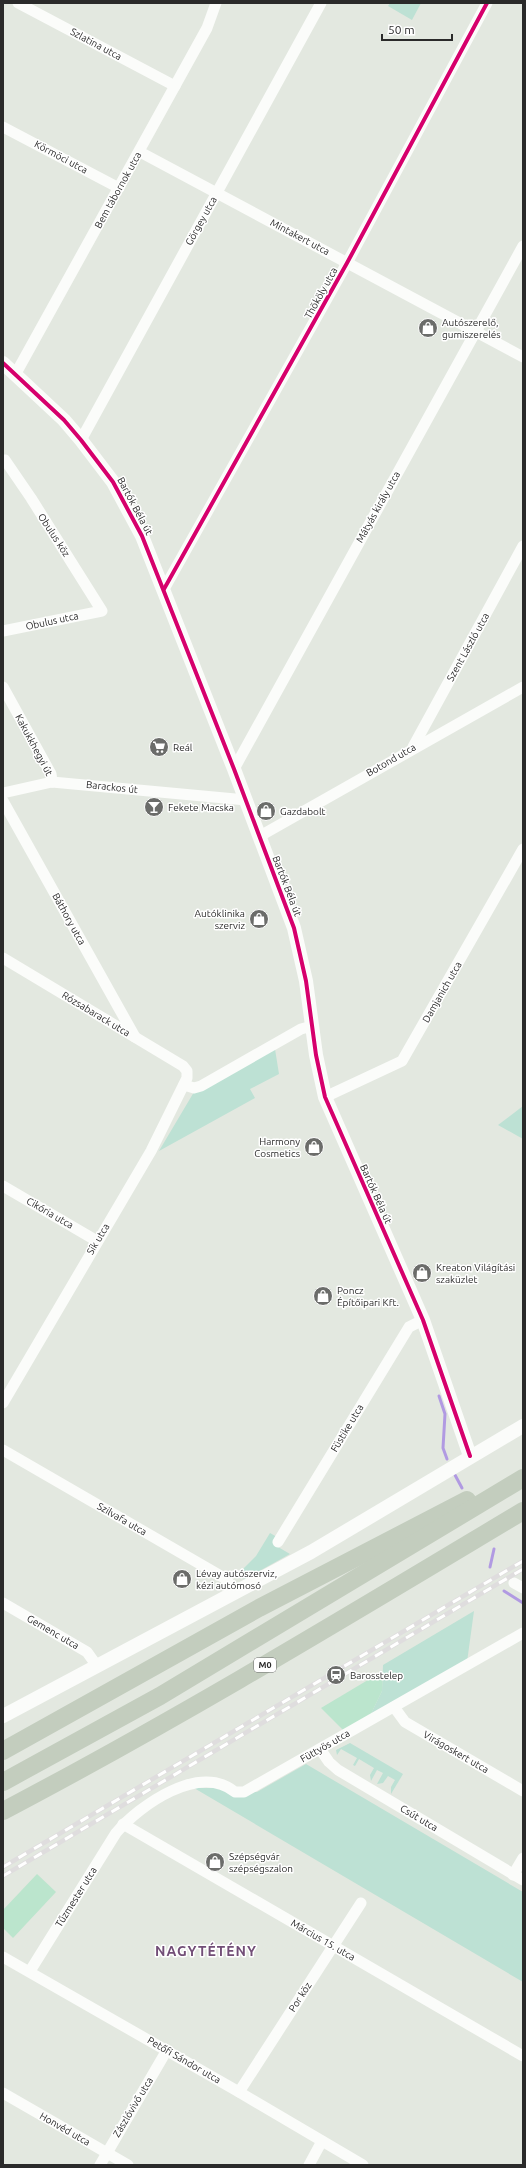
<svg xmlns="http://www.w3.org/2000/svg" width="526" height="2168" font-family="Ubuntu,sans-serif">
<style>
.green{fill:#bde1d4}
.pitch{fill:#bbe5cd}
.lines{fill:none;stroke-linecap:round;stroke-linejoin:round}
.stream{stroke:#b19ae2;stroke-width:3}
.minor{stroke:#fbfcfa;stroke-width:11}
.tertiary{stroke:#fbfcfa;stroke-width:14}
.trunk{stroke:#c3cdbe;stroke-width:18}
.rail-casing{stroke:#dfddde;stroke-width:4.5}
.rail{stroke:#fff;stroke-width:3;stroke-dasharray:9;stroke-linecap:butt}
.cycleway-casing{stroke:#fff;stroke-width:6}
.cycleway{stroke:#d6006c;stroke-width:4}
.labels{text-anchor:middle;dominant-baseline:central;stroke-width:3;stroke-linejoin:round;paint-order:stroke}
.shield{fill:#fff;stroke:#6a6a6a;stroke-width:1}
.shield-label{font-size:9px;font-weight:bold;fill:#2a2a2a}
.street-label{font-size:10px;fill:#2a2a2a;stroke:#fff}
.poi-label{font-size:10px;fill:#2a2a2a;stroke:#fff;text-anchor:start}
.district-label{font-size:14px;font-weight:bold;letter-spacing:1px;fill:#724e77;stroke:#fff}
</style>
<rect width="100%" height="100%" fill="#e3e8e0"/>
<g class="green">
<polygon points="390,3 421,3 412,20 388,6"/>
<polygon points="275,1049 279,1074 250,1089 255,1098 159,1151 194,1092"/>
<polygon points="523,1106 523,1139 498,1125"/>
<polygon points="270,1533 277,1537 273,1544 290,1554 245,1579 237,1575 256,1556"/>
<polygon points="474,1611 467,1662 369,1718 382,1691 383,1665"/>
<polygon points="350,1743 403,1774 391,1794 391,1787 395,1780 388,1776 383,1783 377,1784 383,1773 377,1770 371,1781 370,1775 374,1768 359,1759 355,1766 353,1765 357,1758 341,1749 337,1755 336,1750"/>
<polygon points="306,1764 523,1892 523,1982 194,1788 225,1788 257,1792"/>
</g>
<g class="pitch">
<polygon points="383,1671 382,1691 369,1718 344,1731 321,1708"/>
<polygon points="37,1874 56,1892 13,1938 3,1928 3,1910"/>
</g>
<g class="lines">
<g class="stream">
<polyline points="439,1396 445,1414 443,1448 447,1459"/>
<polyline points="455,1475 462,1488"/>
<polyline points="490,1567 494,1549"/>
<polyline points="504,1591 523,1603"/>
</g>
<g class="minor">
<polyline points="18,3 175,86"/>
<polyline points="3,127 119,188"/>
<polyline points="140,152 523,357"/>
<polyline points="15,375 207,28 216,3"/>
<polyline points="81,440 321,3"/>
<polyline points="164,589 347,263 487,3"/>
<polyline points="3,631 102,611 31,498 5,460"/>
<polyline points="3,687 51,774 52,782"/>
<polyline points="413,747 523,546"/>
<polyline points="234,769 523,246"/>
<polyline points="3,793 52,782 246,800"/>
<polyline points="3,801 135,1037"/>
<polyline points="260,836 523,687"/>
<polyline points="3,958 183,1066 187,1071 187,1078 151,1151 3,1403"/>
<polyline points="184,1085 194,1088 201,1086 301,1029 312,1026"/>
<polyline points="325,1097 402,1061 523,849"/>
<polyline points="3,1186 97,1241"/>
<polyline points="3,1450 226,1579 236,1593"/>
<polyline points="278,1542 409,1327 423,1320"/>
<polyline points="514,1583 523,1588"/>
<polyline points="3,1603 87,1652 97,1666"/>
<polyline points="394,1707 405,1722 523,1791"/>
<polyline points="320,1749 329,1762 338,1770 523,1880"/>
<polyline points="123,1824 523,2056"/>
<polyline points="513,1875 523,1858"/>
<polyline points="3,1957 239,2092 363,2165"/>
<path d="M 30,1971 L 116,1833 C 140,1805 199,1763 235,1792 L 244,1792 L 523,1633"/>
<polyline points="239,2092 361,1903"/>
<polyline points="3,2093 128,2165"/>
<polyline points="100,2165 167,2050"/>
<polyline points="309,2165 322,2141"/>
</g>
<g class="tertiary">
<polyline points="3,363 64,420 81,440 113,482 142,536 234,769 294,928 306,981 316,1055 325,1097 423,1320 470,1456"/>
<polyline points="3,1716 311,1552 523,1426"/>
</g>
<g class="trunk">
<polyline points="3,1751 259,1608 467,1500"/>
<polyline points="3,1782 160,1696 523,1478"/>
<path d="M 3,1811 C 180,1718 351,1614 523,1511"/>
</g>
<g class="rail-casing">
<g id="rail">
<polyline points="3,1867 523,1561"/>
<polyline points="3,1876 523,1569"/>
</g>
</g>
<use href="#rail" class="rail"/>
<g class="cycleway-casing">
<g id="cycleway">
<polyline points="3,363 64,420 81,440 113,482 142,536 234,769 294,928 306,981 316,1055 325,1097 423,1320 470,1456"/>
<polyline points="164,589 347,263 487,3"/>
</g>
</g>
<use href="#cycleway" class="cycleway"/>
</g>
<defs>
<g id="shop-disc" transform="scale(1)"><circle r="9.5" fill="#6b6c6a" stroke="#fff"/><path d="M-5-2.5h2.3a2.7 3.5 0 0 1 5.4 0H5L5.5 6h-11ZM-1.5-2.5h3a1.5 2.3 0 0 0-3 0Z" fill="#fff"/></g>
<g id="supermarket-disc" transform="scale(1)"><circle r="9.5" fill="#6b6c6a" stroke="#fff"/><path d="M-6-5.5h2.5l.6 2H6L4.5 2H-2.5L-4.4-4H-6ZM-1.5 3.2a1.3 1.3 0 1 0 .1 0ZM3 3.2a1.3 1.3 0 1 0 .1 0Z" fill="#fff"/></g>
<g id="bar-disc" transform="scale(1)"><circle r="9.5" fill="#6b6c6a" stroke="#fff"/><path d="M-6-5H6L.8 .8V4.5H3.5V6h-7V4.5H-.8V.8Z" fill="#fff"/></g>
<g id="station-disc" transform="scale(1)"><circle r="9.5" fill="#6b6c6a" stroke="#fff"/><path d="M-3-6H3Q5-6 5-4V2Q5 4 3 4L4.5 6H3L1.5 4h-3L-3 6H-4.5L-3 4Q-5 4-5 2V-4Q-5-6-3-6ZM-3.5-4v3h7v-3ZM-3.5 1v1.5H-2V1ZM2 1v1.5H3.5V1Z" fill="#fff"/></g>
</defs>
<g fill-rule="evenodd">
<use href="#shop-disc" x="428" y="328"/>
<use href="#supermarket-disc" x="159" y="747"/>
<use href="#bar-disc" x="154" y="807"/>
<use href="#shop-disc" x="266" y="811"/>
<use href="#shop-disc" x="259" y="919"/>
<use href="#shop-disc" x="314" y="1147"/>
<use href="#shop-disc" x="422" y="1273"/>
<use href="#shop-disc" x="323" y="1296"/>
<use href="#shop-disc" x="182" y="1579"/>
<use href="#station-disc" x="336" y="1675"/>
<use href="#shop-disc" x="215" y="1862"/>
</g>
<g class="labels">
<rect class="shield" x="254" y="1658" width="22" height="14" rx="3"/>
<g class="shield-label">
<text x="265" y="1665">M0</text>
</g>
<g class="street-label">
<text transform="translate(96 44) rotate(28)">Szlatina utca</text>
<text transform="translate(61 157) rotate(28)">Körmöci utca</text>
<text transform="translate(118 190) rotate(-61)">Bem tábornok utca</text>
<text transform="translate(201 221) rotate(-61)">Görgey utca</text>
<text transform="translate(300 237) rotate(28)">Mintakert utca</text>
<text transform="translate(321 293) rotate(-61)">Thököly utca</text>
<text transform="translate(135 506) rotate(62)">Bartók Béla út</text>
<text transform="translate(378 507) rotate(-61)">Mátyás király utca</text>
<text transform="translate(54 535) rotate(57)">Obulus köz</text>
<text transform="translate(52 621) rotate(-12)">Obulus utca</text>
<text transform="translate(468 647) rotate(-61)">Szent László utca</text>
<text transform="translate(34 745) rotate(62)">Kakukkhegyi út</text>
<text transform="translate(391 760) rotate(-30)">Botond utca</text>
<text transform="translate(112 787) rotate(6)">Barackos út</text>
<text transform="translate(287 886) rotate(69)">Bartók Béla út</text>
<text transform="translate(69 919) rotate(61)">Báthory utca</text>
<text transform="translate(442 992) rotate(-60)">Damjanich utca</text>
<text transform="translate(96 1014) rotate(31)">Rózsabarack utca</text>
<text transform="translate(376 1194) rotate(66)">Bartók Béla út</text>
<text transform="translate(50 1213) rotate(30)">Cikória utca</text>
<text transform="translate(98 1239) rotate(-59)">Sík utca</text>
<text transform="translate(347 1428) rotate(-59)">Füstike utca</text>
<text transform="translate(122 1519) rotate(30)">Szilvafa utca</text>
<text transform="translate(53 1632) rotate(30)">Gemenc utca</text>
<text transform="translate(325 1746) rotate(-30)">Füttyös utca</text>
<text transform="translate(456 1752) rotate(30)">Virágoskert utca</text>
<text transform="translate(419 1818) rotate(31)">Csút utca</text>
<text transform="translate(76 1897) rotate(-58)">Tűzmester utca</text>
<text transform="translate(323 1940) rotate(30)">Március 15. utca</text>
<text transform="translate(300 1997) rotate(-57)">Por köz</text>
<text transform="translate(184 2060) rotate(30)">Petőfi Sándor utca</text>
<text transform="translate(133 2107) rotate(-59)">Zászlóvivő utca</text>
<text transform="translate(65 2129) rotate(30)">Honvéd utca</text>
</g>
<g class="poi-label">
<text x="442" y="322">Autószerelő,<tspan x="442" dy="12">gumiszerelés</tspan></text>
<text x="173" y="747">Reál</text>
<text x="168" y="807">Fekete Macska</text>
<text x="280" y="811">Gazdabolt</text>
<text x="245" y="913" text-anchor="end">Autóklinika<tspan x="245" dy="12">szerviz</tspan></text>
<text x="300" y="1141" text-anchor="end">Harmony<tspan x="300" dy="12">Cosmetics</tspan></text>
<text x="436" y="1267">Kreaton Világítási<tspan x="436" dy="12">szaküzlet</tspan></text>
<text x="337" y="1290">Poncz<tspan x="337" dy="12">Építőipari Kft.</tspan></text>
<text x="196" y="1573">Lévay autószerviz,<tspan x="196" dy="12">kézi autómosó</tspan></text>
<text x="350" y="1675">Barosstelep</text>
<text x="229" y="1856">Szépségvár<tspan x="229" dy="12">szépségszalon</tspan></text>
</g>
<g class="district-label">
<text x="206" y="1951">NAGYTÉTÉNY</text>
</g>
</g>
<rect width="526" height="2168" fill="none" stroke="#2a2a2a" stroke-width="8"/>
<path d="M382 34v6h70v-6" fill="none" stroke="#2a2a2a" stroke-width="2"/>
<text x="388" y="34" font-size="12" fill="#2a2a2a" stroke="#ffffff" stroke-width="3" paint-order="stroke">50 m</text>
</svg>
